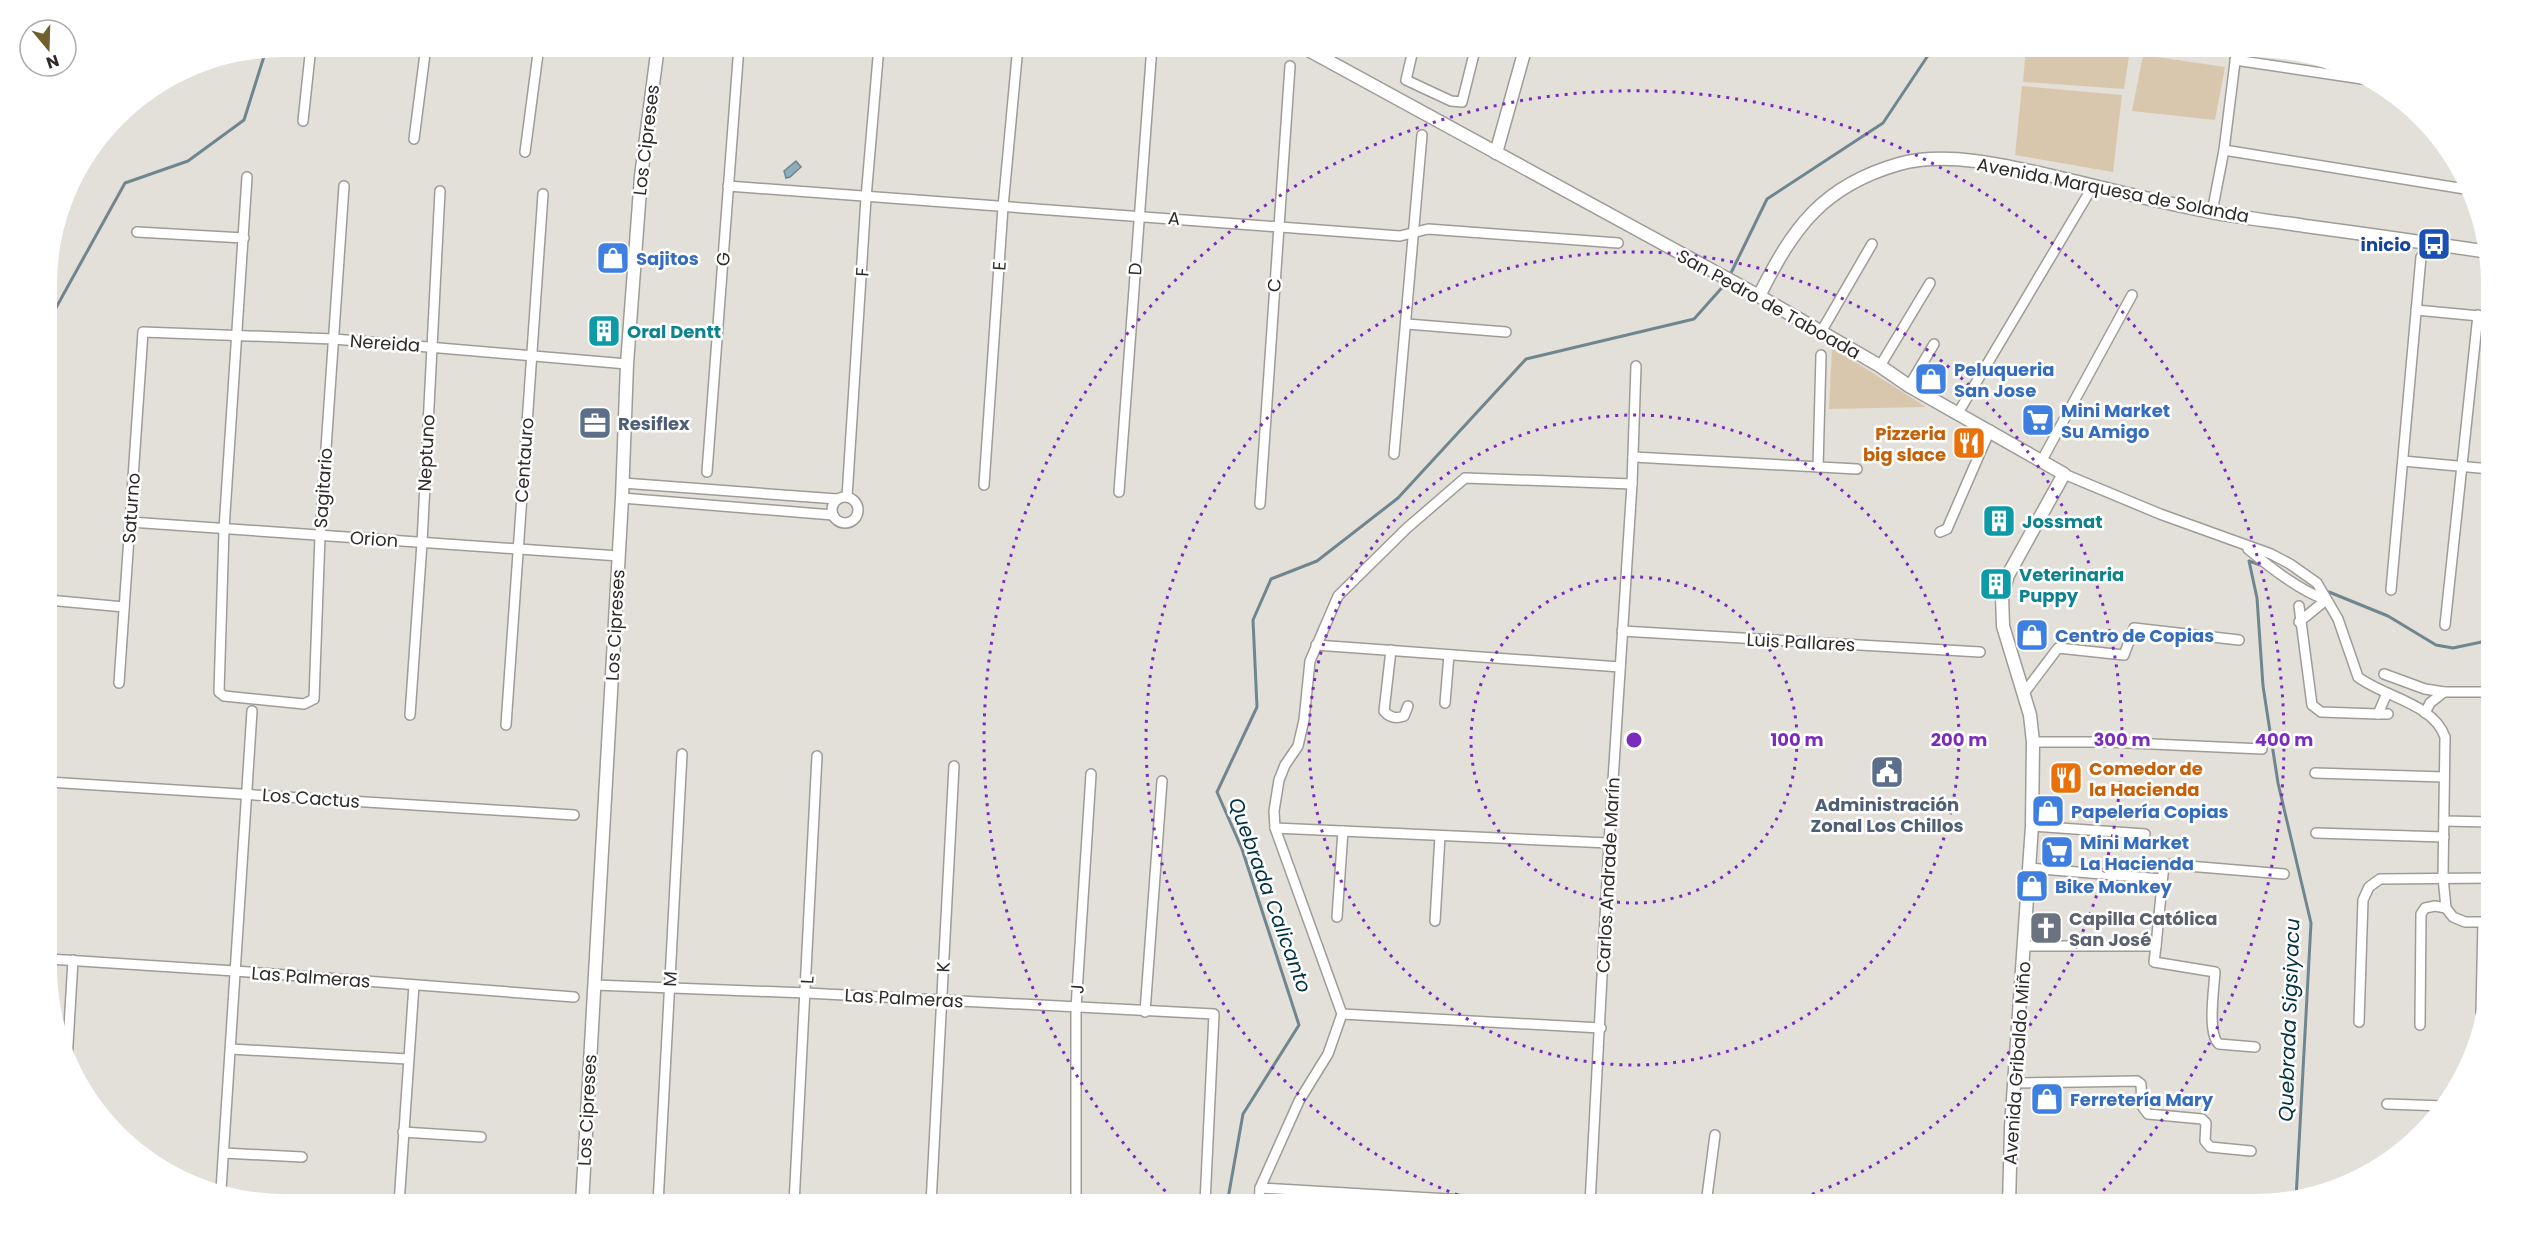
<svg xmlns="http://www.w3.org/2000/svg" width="2538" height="1251" font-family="Poppins,sans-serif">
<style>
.green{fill:#d9c7ad}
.water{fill:#8cadbb;stroke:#70868f;stroke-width:1.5}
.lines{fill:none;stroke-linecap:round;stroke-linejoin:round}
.stream{stroke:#70868f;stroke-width:3}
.minor-casing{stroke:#9f9c97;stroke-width:12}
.tertiary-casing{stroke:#9f9c97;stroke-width:15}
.minor{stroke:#fff;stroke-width:9}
.tertiary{stroke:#fff;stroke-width:12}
.ring{fill:none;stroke:#7b2cbf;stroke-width:3;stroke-dasharray:3 6}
.labels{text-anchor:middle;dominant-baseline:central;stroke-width:5;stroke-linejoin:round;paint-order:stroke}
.street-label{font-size:18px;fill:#2d2c29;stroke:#fff}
.transit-label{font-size:18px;font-weight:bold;fill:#164399;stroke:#fff;text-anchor:end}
.shop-label{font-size:18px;font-weight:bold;fill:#366cbe;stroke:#fff;text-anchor:start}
.culture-label{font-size:18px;font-weight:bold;fill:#0d838f;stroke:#fff;text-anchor:start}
.service-label{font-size:18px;font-weight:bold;fill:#4e5e75;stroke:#fff;text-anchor:start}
.food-label{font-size:18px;font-weight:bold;fill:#c56008;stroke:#fff;text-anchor:end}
.worship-label{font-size:18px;font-weight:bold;fill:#5b616d;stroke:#fff;text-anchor:start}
.water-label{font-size:20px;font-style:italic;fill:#003242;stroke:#fff}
.centre{fill:#7b2cbf;stroke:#fff;stroke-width:3}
.ring-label{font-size:18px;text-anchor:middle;font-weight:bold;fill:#7b2cbf;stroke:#fff;stroke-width:5;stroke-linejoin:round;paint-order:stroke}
</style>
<rect width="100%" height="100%" fill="#e3e0da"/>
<g class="green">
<polygon points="2083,46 2130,50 2124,89 2023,82 2026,47"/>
<polygon points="2143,46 2203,46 2203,47 2202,55 2143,49"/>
<polygon points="2143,55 2225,67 2215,120 2132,111"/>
<polygon points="2022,86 2122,95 2113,172 2015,155"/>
<polygon points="1832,347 1926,407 1829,409"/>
<polygon points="1260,1188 1535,1204 1259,1204"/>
</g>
<polygon class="water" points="796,161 801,167 790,177 786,178 784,171"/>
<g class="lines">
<g class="stream">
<polyline points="1730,275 1767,199 1883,123 1929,54 1942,46"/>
<polyline points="47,324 125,183 188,161 244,120 266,50"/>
<polyline points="2263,566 2249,561 2257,598 2263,686 2278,783 2311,923 2296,1199"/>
<polyline points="2329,592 2388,616 2436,645 2453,648 2491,640"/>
<polyline points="1227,1204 1243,1114 1299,1025 1242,849 1217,792 1257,707 1253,620 1271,579 1317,561 1398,498 1526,359 1694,319 1727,282"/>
</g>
<g class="minor-casing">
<g id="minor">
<polyline points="1414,46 1406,80 1451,101 1462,102 1476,46"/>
<polyline points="2235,60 2369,80"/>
<polyline points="303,121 311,46"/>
<polyline points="414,139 426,46"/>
<polyline points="2224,150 2471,190"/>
<polyline points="525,152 539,46"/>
<polyline points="247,177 224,529 219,692 224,696 304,704 314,699 320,536 344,186"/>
<polyline points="728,186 1400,236 1428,229 1618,243"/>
<polyline points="2212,212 2224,150 2237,46"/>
<polyline points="137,232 244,238"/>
<polyline points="2416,310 2490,317"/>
<polyline points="1407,324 1506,332"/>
<polyline points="1821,332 1872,244"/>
<polyline points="1880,366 1930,283"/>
<polyline points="1909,386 1934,344"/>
<polyline points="1958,413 2093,186"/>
<polyline points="1394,454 1422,135"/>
<polyline points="1633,457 1857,469"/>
<polyline points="2042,460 2132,295"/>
<polyline points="2403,461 2490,469"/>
<polyline points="1818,467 1821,355"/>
<polyline points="707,472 739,46"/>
<path d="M 2064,474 L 2160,514 L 2271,554 L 2290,564 L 2317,583 L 2338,619 L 2358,677 C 2384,697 2433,703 2445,737 L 2443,877 L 2446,908 L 2453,917 L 2465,922 L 2491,922"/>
<polyline points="623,483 837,499"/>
<polyline points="984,485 1003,207 1018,46"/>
<polyline points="1119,492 1152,46"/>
<polyline points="847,497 866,198 879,46"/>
<circle cx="845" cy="510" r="13"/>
<polyline points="622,498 833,515"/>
<polyline points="1260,504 1290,66"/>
<polyline points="130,522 619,556"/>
<polyline points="1940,532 1947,529 1990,430"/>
<path d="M 2248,549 C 2272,569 2298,589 2326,600"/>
<polyline points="2391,590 2421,257"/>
<polyline points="48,600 124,607"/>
<polyline points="2299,606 2312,705 2321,712 2378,714"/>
<polyline points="2299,622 2326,600"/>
<polyline points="2445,625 2478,315"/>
<polyline points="1622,631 1980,652"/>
<polyline points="1316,645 1620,667"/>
<path d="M 1391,650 L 1384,711 C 1390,718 1396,719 1404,716 L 1408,706"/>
<polyline points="2384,674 2425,689 2444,692 2491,692"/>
<polyline points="119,683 143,332 334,339 627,364"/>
<polyline points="2024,693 2058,648 2124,655 2134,628 2239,640"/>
<polyline points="2387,693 2378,714 2388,714"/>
<polyline points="1445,703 1449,655"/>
<polyline points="2425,713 2430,703 2444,692"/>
<polyline points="410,715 422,543 440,191"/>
<polyline points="506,725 543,194"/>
<polyline points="2033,742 2108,742 2262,749"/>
<polyline points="2315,773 2444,777"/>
<polyline points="48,782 574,815"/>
<polyline points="2444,821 2491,822"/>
<polyline points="2032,826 2145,834"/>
<polyline points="1275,828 1609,843"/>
<polyline points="2316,833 2444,837"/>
<polyline points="2029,868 2162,879"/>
<polyline points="1337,917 1343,831"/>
<polyline points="1435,921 1440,836"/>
<polyline points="2024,946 2156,946 2164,864 2284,874"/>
<path d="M 2156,946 L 2154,962 L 2215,972 C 2214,989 2207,1034 2219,1044 L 2255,1047"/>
<polyline points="49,959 235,971 574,997"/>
<polyline points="594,985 806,993 1214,1014 1205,1203"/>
<polyline points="1145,1012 1162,781"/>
<polyline points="2481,1012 2483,922"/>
<polyline points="1342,1014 1601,1028"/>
<polyline points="2359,1022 2363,900 2369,887 2380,879 2491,878"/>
<polyline points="2420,1025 2421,914 2425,908 2435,906 2446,908"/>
<polyline points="231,1049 408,1059"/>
<polyline points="67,1061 73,960"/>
<polyline points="2014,1083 2137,1081 2141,1084 2142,1106 2148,1114 2202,1119 2206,1123 2205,1141 2210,1147 2251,1151"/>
<polyline points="2387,1104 2444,1106"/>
<polyline points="403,1132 481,1137"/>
<polyline points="224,1153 302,1157"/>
<polyline points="1260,1188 1535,1204"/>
<polyline points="221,1190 252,711"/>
<polyline points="399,1204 414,985"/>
<polyline points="658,1204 682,754"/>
<polyline points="794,1204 817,756"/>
<polyline points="931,1204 954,766"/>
<polyline points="1076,1204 1076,1008 1091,774"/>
<polyline points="1259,1204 1260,1188 1299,1101 1328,1054 1342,1014 1275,828 1274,811 1279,780 1285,765 1298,746 1304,720 1310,661 1338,596 1407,528 1465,478 1632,484"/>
<polyline points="1590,1204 1609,843 1632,484 1636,366"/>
<polyline points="1706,1204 1715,1135"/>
</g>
</g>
<g class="tertiary-casing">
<g id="tertiary">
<polyline points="1301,46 1759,296 1880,366 1909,386 2064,474 2008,575 2002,595 2003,626 2030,715 2033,742 2032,826 2011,1128 2009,1204"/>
<polyline points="1496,153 1526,46"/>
<path d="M 1759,296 C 1793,228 1822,186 1899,164 C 1953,149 2024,170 2078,182 C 2122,193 2166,203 2211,212 C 2242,218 2274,221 2305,226 C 2366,234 2428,243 2489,252"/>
<polyline points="582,1204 622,498 627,364 641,176 658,46"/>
</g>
</g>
<use href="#minor" class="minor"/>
<use href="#tertiary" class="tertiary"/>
</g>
<g class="ring">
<circle cx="1634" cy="740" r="163"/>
<circle cx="1634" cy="740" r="325"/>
<path d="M1483 1204A488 488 0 1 1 1785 1204"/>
<path d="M1178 1204A650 650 0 1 1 2090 1204"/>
</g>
<defs>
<g id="bus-square" transform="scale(1.725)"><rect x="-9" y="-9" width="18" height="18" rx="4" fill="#1a4fb4" stroke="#fff"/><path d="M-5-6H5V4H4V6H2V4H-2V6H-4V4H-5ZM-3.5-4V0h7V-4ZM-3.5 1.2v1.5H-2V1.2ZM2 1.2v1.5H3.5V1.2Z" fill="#fff"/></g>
<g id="shop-square" transform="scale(1.725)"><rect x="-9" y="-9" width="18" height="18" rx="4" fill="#3f7fe0" stroke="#fff"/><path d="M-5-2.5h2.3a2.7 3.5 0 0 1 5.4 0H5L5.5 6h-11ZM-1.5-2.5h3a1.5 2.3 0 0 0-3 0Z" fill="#fff"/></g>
<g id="building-square" transform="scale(1.725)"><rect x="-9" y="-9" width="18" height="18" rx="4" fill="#0f9aa8" stroke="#fff"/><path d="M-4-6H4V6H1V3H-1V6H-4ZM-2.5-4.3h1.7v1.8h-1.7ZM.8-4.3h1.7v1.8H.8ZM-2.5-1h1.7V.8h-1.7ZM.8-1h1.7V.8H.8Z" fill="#fff"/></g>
<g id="supermarket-square" transform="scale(1.725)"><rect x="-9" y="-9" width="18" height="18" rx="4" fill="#3f7fe0" stroke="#fff"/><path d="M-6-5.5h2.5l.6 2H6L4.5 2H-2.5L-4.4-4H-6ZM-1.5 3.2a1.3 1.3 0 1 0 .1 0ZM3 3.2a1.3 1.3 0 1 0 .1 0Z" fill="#fff"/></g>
<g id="office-square" transform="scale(1.725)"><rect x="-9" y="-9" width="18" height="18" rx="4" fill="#5c6f8a" stroke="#fff"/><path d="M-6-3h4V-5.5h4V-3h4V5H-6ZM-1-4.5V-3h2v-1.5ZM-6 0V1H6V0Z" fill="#fff"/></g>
<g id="restaurant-square" transform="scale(1.725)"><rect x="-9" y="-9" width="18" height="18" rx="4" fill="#e8710a" stroke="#fff"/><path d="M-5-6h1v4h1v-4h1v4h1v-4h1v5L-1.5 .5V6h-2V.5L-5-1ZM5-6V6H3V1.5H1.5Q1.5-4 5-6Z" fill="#fff"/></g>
<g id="civic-square" transform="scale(1.725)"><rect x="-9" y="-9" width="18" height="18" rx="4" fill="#5c6f8a" stroke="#fff"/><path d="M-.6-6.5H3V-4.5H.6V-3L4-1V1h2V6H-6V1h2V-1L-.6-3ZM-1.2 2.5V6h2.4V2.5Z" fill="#fff"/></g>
<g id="church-square" transform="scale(1.725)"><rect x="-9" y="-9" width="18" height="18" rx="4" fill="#6b7280" stroke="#fff"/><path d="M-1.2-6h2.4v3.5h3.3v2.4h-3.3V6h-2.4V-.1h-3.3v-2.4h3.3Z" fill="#fff"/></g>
</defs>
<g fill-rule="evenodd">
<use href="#bus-square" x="2434" y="244"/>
<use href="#shop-square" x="613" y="258"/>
<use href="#building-square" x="604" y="331"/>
<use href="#shop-square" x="1931" y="379"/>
<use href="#supermarket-square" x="2038" y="420"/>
<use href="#office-square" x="595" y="423"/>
<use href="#restaurant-square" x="1969" y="443"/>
<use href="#building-square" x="1999" y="521"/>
<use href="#building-square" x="1996" y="584"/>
<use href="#shop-square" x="2032" y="635"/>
<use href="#civic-square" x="1887" y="772"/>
<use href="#restaurant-square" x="2066" y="778"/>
<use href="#shop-square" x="2048" y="811"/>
<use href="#supermarket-square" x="2057" y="852"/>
<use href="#shop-square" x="2032" y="886"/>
<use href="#church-square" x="2046" y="928"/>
<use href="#shop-square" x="2047" y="1099"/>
</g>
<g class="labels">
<g class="street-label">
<text transform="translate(646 140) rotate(-83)">Los Cipreses</text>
<text transform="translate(2113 190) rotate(11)">Avenida Marquesa de Solanda</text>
<text transform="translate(1174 218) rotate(5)">A</text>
<text transform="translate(723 259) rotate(-86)">G</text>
<text transform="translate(999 266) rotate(-86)">E</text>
<text transform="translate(1135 269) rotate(-86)">D</text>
<text transform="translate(862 272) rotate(-86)">F</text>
<text transform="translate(1274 285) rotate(-86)">C</text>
<text transform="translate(1769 304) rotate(29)">San Pedro de Taboada</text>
<text transform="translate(385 343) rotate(4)">Nereida</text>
<text transform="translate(426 453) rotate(-87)">Neptuno</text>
<text transform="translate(524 460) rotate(-86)">Centauro</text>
<text transform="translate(323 488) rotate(-86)">Sagitario</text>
<text transform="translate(131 508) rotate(-86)">Saturno</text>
<text transform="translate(374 539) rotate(4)">Orion</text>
<text transform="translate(615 625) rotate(-87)">Los Cipreses</text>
<text transform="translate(1801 642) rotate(3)">Luis Pallares</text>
<text transform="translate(311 798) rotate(4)">Los Cactus</text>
<text transform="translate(1608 875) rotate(-87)">Carlos Andrade Marín</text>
<text transform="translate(943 967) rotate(-87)">K</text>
<text transform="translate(311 977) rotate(4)">Las Palmeras</text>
<text transform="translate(670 979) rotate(-87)">M</text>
<text transform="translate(807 980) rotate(-87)">L</text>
<text transform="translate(1077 989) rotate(-86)">J</text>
<text transform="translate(904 998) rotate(3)">Las Palmeras</text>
<text transform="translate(2017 1063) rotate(-86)">Avenida Gribaldo Miño</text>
<text transform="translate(587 1110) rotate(-87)">Los Cipreses</text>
</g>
<g class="transit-label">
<text x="2411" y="244">inicio</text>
</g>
<g class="shop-label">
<text x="636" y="258">Sajitos</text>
<text x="1954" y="369">Peluqueria<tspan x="1954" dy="21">San Jose</tspan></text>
<text x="2061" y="410">Mini Market<tspan x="2061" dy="21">Su Amigo</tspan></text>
<text x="2055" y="635">Centro de Copias</text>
<text x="2071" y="811">Papelería Copias</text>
<text x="2080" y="842">Mini Market<tspan x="2080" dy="21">La Hacienda</tspan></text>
<text x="2055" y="886">Bike Monkey</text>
<text x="2070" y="1099">Ferretería Mary</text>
</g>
<g class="culture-label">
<text x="627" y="331">Oral Dentt</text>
<text x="2022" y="521">Jossmat</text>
<text x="2019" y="574">Veterinaria<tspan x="2019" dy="21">Puppy</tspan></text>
</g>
<g class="service-label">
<text x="618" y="423">Resiflex</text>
<text x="1887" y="804" text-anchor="middle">Administración<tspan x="1887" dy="21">Zonal Los Chillos</tspan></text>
</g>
<g class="food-label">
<text x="1946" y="433">Pizzeria<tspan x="1946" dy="21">big slace</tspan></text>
<text x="2089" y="768" text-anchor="start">Comedor de<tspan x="2089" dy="21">la Hacienda</tspan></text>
</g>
<g class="worship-label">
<text x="2069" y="918">Capilla Católica<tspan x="2069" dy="21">San José</tspan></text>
</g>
<g class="water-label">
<text transform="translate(1270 895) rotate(70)">Quebrada Calicanto</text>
<text transform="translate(2289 1020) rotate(-88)">Quebrada Sigsiyacu</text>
</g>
</g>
<path d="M0 0H2538V1251H0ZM284 57H2254A227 227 0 0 1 2481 284V967A227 227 0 0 1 2254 1194H284A227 227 0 0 1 57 967V284A227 227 0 0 1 284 57Z" fill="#fff" fill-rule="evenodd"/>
<circle cx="1634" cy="740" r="9" class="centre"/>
<g class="ring-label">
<text x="1797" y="746">100 m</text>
<text x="1959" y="746">200 m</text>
<text x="2122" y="746">300 m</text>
<text x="2284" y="746">400 m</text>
</g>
<g transform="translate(48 48) rotate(161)"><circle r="28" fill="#ffffff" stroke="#ababa9" stroke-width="1.5"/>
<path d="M0-4.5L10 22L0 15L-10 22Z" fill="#705f2d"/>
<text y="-9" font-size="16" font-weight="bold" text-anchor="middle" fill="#2d2c29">N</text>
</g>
</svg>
